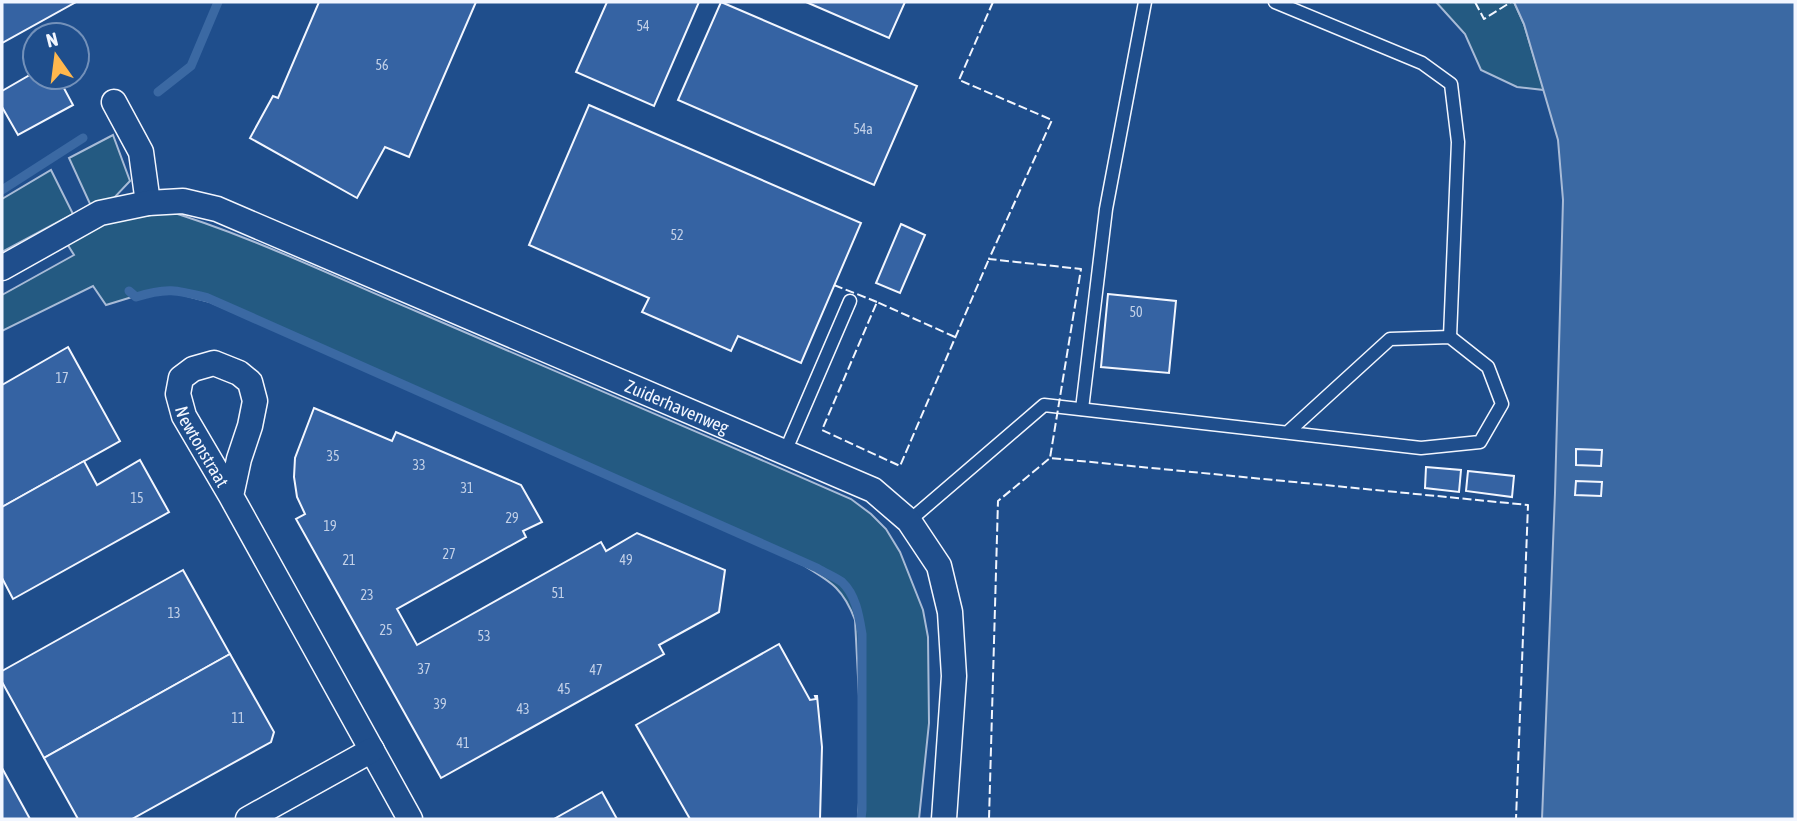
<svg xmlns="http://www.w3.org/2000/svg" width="1797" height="821" font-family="'Asap Condensed',sans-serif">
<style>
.green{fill:#245a82;stroke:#a8bbd7;stroke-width:2}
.water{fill:#3b69a3;stroke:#a8bbd7;stroke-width:2}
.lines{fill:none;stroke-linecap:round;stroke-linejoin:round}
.stream{stroke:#3b69a3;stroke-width:9}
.building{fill:#3563a3;stroke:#f2f6ff;stroke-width:2}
.service-casing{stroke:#f2f6ff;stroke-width:15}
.minor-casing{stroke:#f2f6ff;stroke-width:27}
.service{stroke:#1f4e8c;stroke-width:12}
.minor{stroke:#1f4e8c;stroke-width:24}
.fence{stroke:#f2f6ff;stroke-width:2;stroke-dasharray:9 3.5;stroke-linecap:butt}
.labels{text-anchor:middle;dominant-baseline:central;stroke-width:5;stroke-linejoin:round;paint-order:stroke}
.number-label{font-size:14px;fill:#c3d1e8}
.street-label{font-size:18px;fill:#f2f6ff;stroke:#1f4e8c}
</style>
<rect width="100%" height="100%" fill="#1f4e8c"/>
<g class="green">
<polygon points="1436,2 1514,2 1524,24 1544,90 1517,87 1481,70 1465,34"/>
<polygon points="113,135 130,181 113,199 91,206 69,158"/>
<polygon points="51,170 73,214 2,252 2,199"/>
<path d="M 158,208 C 247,234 332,276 418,312 C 563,374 707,436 851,499 L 871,514 L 886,529 L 900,552 L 923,610 L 928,637 L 929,723 L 919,819 L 858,819 L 862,753 L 855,620 C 843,588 831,582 803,565 L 662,498 L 210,302 L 172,292 L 145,293 L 106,305 L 93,286 L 2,331 L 2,295 L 74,255 L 59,231 Z"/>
</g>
<polygon class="water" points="1514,2 1795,2 1795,819 1542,819 1555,493 1563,200 1558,140 1524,24"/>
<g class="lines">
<g class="stream">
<polyline points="158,92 191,66 218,2"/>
<polyline points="2,190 83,138"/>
<path d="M 129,291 L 136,297 C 167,287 177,290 208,298 L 817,568 C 825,573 835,577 842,582 C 856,595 859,616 862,634 L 862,810 L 861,819"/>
</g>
</g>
<g class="building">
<polygon points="2,2 76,2 2,43"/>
<polygon points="319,2 476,2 409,157 385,147 357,198 250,138 273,96 278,98"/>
<polygon points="607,2 699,2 654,106 576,72"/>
<polygon points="721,2 917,86 874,185 678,100"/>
<polygon points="806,2 905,2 889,38"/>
<polygon points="35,72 35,77 58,77 73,105 18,135 2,107 2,91"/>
<polygon points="589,105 861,223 801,363 738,336 731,351 642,312 649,298 529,245"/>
<polygon points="901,224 925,235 900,293 876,283"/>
<polygon points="1108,294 1176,301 1169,373 1101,367"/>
<polygon points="68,347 120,441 2,507 2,385"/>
<polygon points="314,408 392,441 396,432 521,485 542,522 523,531 526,537 397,609 417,645 601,542 606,551 637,533 725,570 719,612 659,645 664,654 441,778 296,519 305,514 297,497 294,477 295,458"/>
<polygon points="1576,449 1602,450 1601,466 1576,465"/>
<polygon points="140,460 169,512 13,599 2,578 2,507 84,461 97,485"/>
<polygon points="1426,467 1461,470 1459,492 1425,488"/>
<polygon points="1468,471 1514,476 1512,497 1466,491"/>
<polygon points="1576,481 1602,482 1601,496 1575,495"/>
<polygon points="183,570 230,654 44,758 2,682 2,671"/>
<polygon points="779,644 810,700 816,699 815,696 817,696 822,747 820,819 690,819 636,725"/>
<polygon points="230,654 274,732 271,742 132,819 78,819 44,758"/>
<polygon points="2,768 30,819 2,819"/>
<polygon points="602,792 617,819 554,819"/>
</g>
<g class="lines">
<g class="service-casing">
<g id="service">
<polyline points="1275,2 1422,63 1451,84 1458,142 1450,337"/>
<polyline points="1082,409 1106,209 1145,2"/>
<polyline points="785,452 850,301"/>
<polyline points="909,521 1044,405 1421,448 1480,442 1502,404 1488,367 1450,337 1390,339 1288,432"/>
</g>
</g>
<g class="minor-casing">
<g id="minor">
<polyline points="114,102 141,152 148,203"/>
<path id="s1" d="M 2,268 L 100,213 L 148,203 L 183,201 L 217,209 L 873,490 L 909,521 L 939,566 L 950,612 L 954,676 L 944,819"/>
<path id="s2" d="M 231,496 L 239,459 L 250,426 L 255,401 L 250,382 L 239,373 L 214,363 L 193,369 L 181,378 L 178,394 L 184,416 L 231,496 L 410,819"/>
<polyline points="248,819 372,750"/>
</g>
</g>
<use href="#service" class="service"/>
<use href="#minor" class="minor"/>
<g class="fence">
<polyline points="993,2 959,80 1052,120 989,259 1081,269 1050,458 1528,505 1516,819"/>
<polyline points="1475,2 1484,19 1511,2"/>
<polyline points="834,285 877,302"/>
<polyline points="955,337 877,302 822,430 900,466 989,259"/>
<polyline points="989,819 998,501 1050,458"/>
</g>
</g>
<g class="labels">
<g class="number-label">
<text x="643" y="26">54</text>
<text x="382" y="65">56</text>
<text x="863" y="129">54a</text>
<text x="677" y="235">52</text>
<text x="1136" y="312">50</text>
<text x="62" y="378">17</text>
<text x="333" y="456">35</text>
<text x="419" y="465">33</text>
<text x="467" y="488">31</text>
<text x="137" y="498">15</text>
<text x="512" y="518">29</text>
<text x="330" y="526">19</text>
<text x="449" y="554">27</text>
<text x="349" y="560">21</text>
<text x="626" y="560">49</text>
<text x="558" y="593">51</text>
<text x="367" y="595">23</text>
<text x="174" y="613">13</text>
<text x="386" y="630">25</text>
<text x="484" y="636">53</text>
<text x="424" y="669">37</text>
<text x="596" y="670">47</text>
<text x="564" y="689">45</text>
<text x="440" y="704">39</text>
<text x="523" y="709">43</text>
<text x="238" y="718">11</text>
<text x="463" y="743">41</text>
</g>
<g class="street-label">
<text stroke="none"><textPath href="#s1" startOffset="732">Zuiderhavenweg</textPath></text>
<text stroke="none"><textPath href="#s2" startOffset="270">Newtonstraat</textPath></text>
</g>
</g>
<rect width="1797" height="821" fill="none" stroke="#f2f6ff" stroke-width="7"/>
<g transform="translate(56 56) rotate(346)"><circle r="33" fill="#1f4e8c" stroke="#7391ba" stroke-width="2"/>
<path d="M0-5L12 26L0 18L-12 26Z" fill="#ffb74d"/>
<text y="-10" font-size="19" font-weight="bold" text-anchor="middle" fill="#f2f6ff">N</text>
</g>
</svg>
